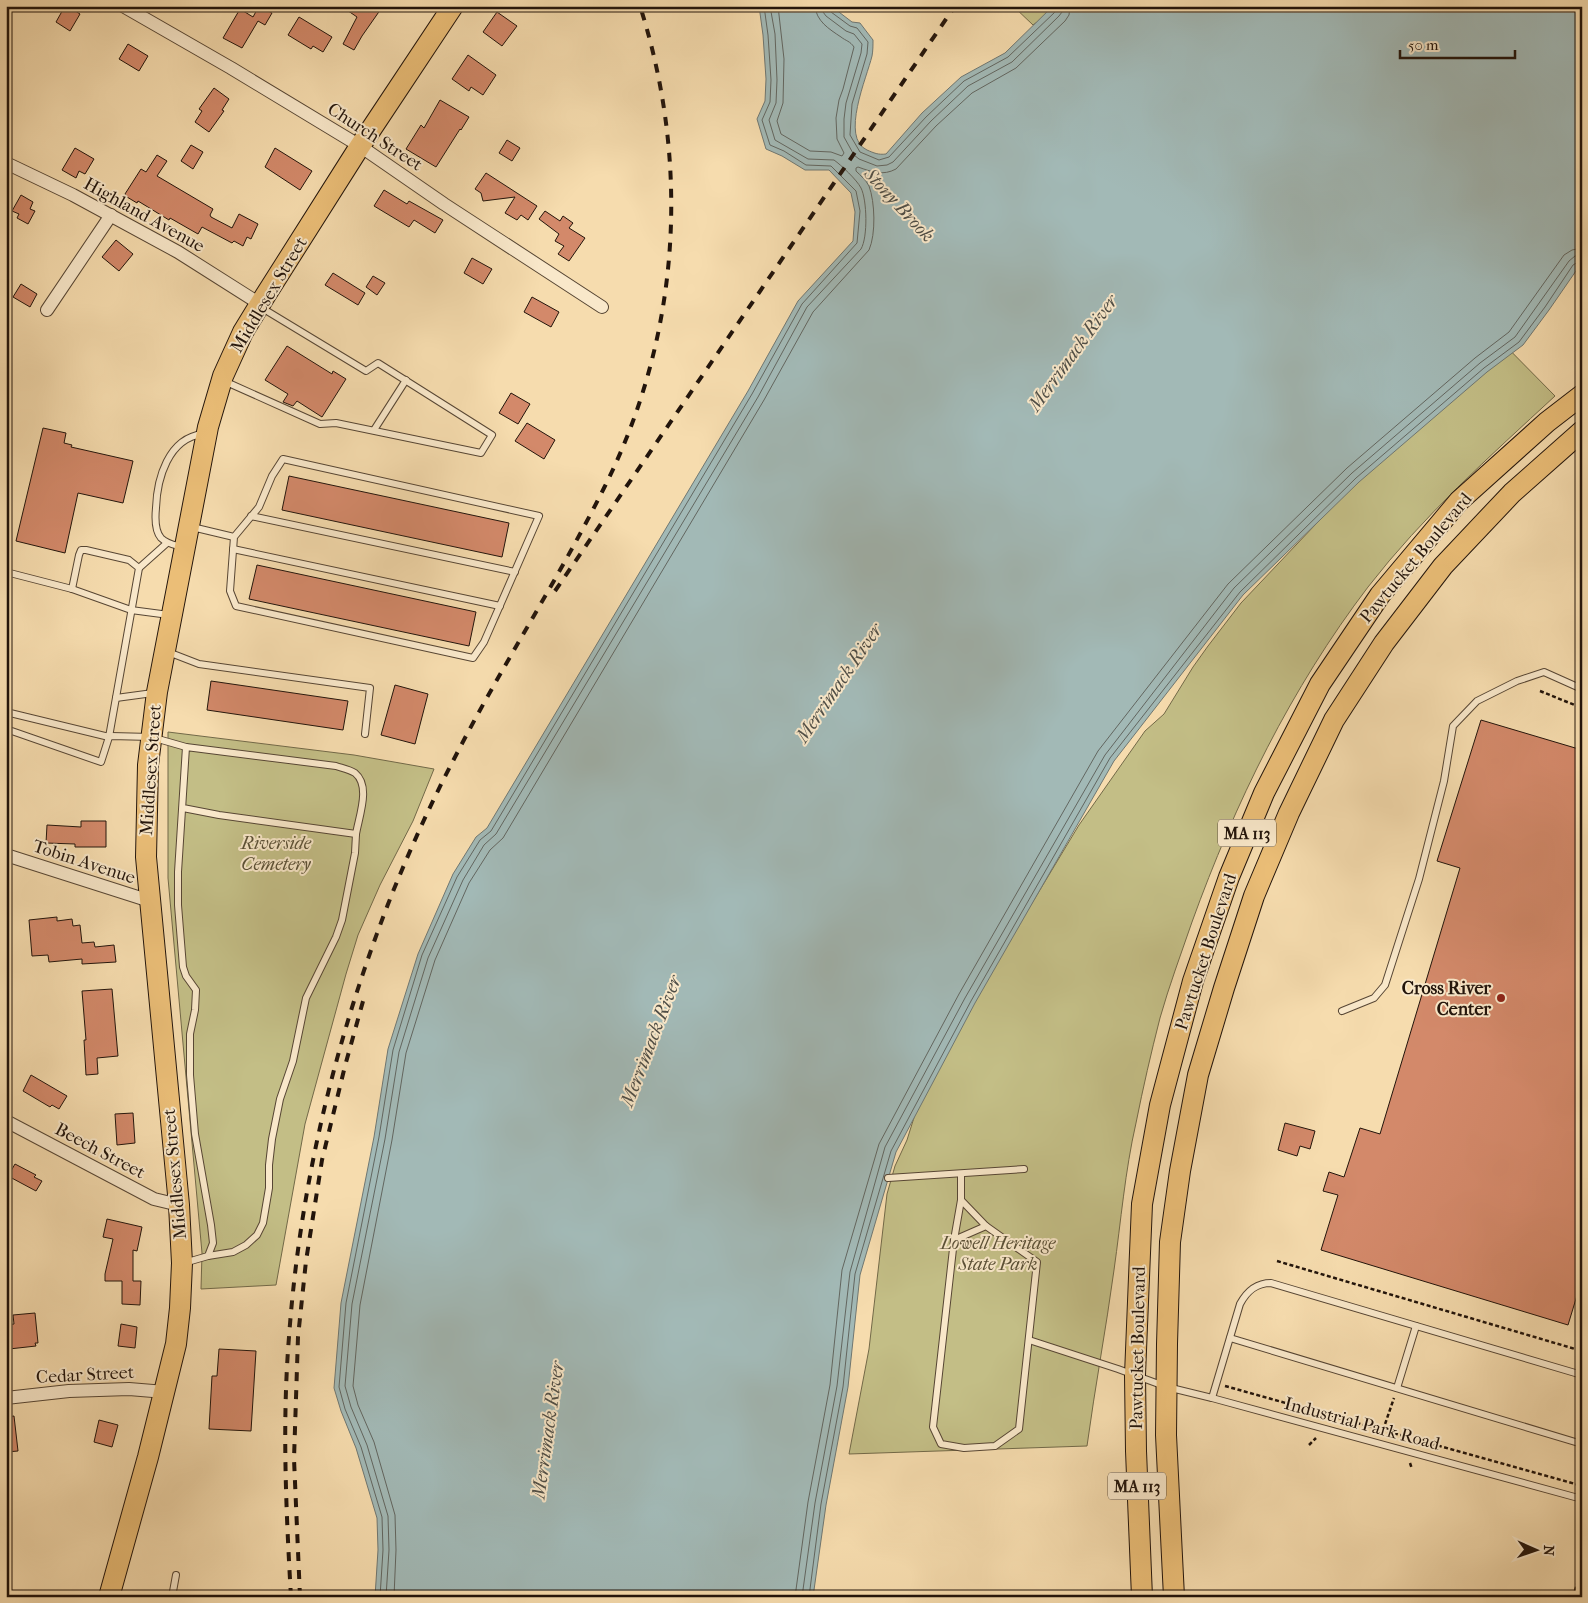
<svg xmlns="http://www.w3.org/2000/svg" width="1588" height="1603" font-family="'IM FELL French Canon',serif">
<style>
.green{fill:#c3be86;stroke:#726948}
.water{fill:#a2b9b6;stroke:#6f7772}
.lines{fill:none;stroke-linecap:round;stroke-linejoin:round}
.shore{stroke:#626660;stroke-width:1}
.building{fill:#d3896a;stroke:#22140b}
.lane-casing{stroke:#574634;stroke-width:8}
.street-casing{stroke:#574634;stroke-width:14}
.primary-casing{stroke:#22140b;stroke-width:22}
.path{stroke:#22140b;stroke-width:2.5;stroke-dasharray:4 2.5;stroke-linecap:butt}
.lane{stroke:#f9e8ca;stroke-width:6}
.street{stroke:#f9e8ca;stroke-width:12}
.primary{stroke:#ebbe77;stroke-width:20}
.rail{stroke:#22140b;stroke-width:4;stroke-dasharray:9 9;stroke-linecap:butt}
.poi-dot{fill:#8f2418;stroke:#f9e8ca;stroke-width:2}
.labels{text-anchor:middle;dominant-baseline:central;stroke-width:4;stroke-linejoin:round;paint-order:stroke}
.shield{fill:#f9e8ca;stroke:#625444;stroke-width:1}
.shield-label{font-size:16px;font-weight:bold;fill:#22140b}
.street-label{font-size:18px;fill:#22140b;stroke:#f9e8ca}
.park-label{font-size:18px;font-style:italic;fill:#5a5036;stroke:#f9e8ca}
.poi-label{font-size:18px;font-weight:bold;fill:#22140b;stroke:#f9e8ca;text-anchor:end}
.water-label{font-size:19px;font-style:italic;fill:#4f4e47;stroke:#f9e8ca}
</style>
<rect width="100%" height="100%" fill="#f6dcae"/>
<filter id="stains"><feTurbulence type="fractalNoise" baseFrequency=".004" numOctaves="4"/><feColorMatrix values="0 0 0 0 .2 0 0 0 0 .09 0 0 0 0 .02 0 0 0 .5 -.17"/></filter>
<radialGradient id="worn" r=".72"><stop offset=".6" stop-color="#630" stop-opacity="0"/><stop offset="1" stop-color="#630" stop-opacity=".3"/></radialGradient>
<g class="green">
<polygon points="1013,6 1060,6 1033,25"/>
<path d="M 1487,327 L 1555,396 C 1490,456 1423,516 1368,587 C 1291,688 1235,803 1192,922 C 1181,954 1169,986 1160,1018 C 1151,1053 1143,1088 1136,1123 C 1125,1171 1121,1221 1114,1270 C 1106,1329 1095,1387 1087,1446 L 849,1454 L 869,1349 L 887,1194 L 895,1166 L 907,1140 L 926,1079 L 1079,825 L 1145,731 L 1164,714 L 1193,667 L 1208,646 L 1241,603 L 1315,525 Z"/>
<polygon points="168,732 354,755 434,769 413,821 380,885 358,935 346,974 305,1124 276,1285 201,1289 202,1253 168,878"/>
</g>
<path class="water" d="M 759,6 L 831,6 L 852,22 L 860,23 L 873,40 C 873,45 873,51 872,56 C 867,77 840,138 867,150 C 874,153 878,155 886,154 L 922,113 L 961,77 L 1005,53 L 1053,6 L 1582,6 L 1582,265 L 1578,268 L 1549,310 L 1523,345 L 1487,372 L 1359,482 L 1243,595 L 1114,761 L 975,1003 L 896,1152 L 860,1275 L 848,1387 L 826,1505 L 813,1597 L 375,1597 L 378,1550 L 377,1518 L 356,1448 L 341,1411 L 334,1388 L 341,1303 L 374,1137 L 388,1049 L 418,954 L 453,874 L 476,837 L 487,828 L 748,391 L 798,301 L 853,241 L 855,212 L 851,193 L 829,170 L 805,170 L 782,156 L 766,149 L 757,119 L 765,101 L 766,79 L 763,35 Z"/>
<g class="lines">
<g class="shore">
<path d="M 778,6 L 784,59 L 783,103 L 777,121 L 781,134 L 810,151 L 831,152 L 842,156 L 844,153 L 837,139 L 836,118 L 839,100 L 843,89 L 854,47 C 850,41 846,41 841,37 C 829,29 816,21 815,6"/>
<polyline points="823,6 823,12 826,16 846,31 854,34 862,44 861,53 846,103 844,119 844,137 854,155 859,159 877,166 887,165 893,162 931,121 968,86 1012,62 1059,16 1062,12 1063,6"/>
<polyline points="829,6 831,12 850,26 857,28 868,42 867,54 852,104 850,135 860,152 879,160 889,157 926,117 964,81 1008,57 1055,12 1056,6"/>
<polyline points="380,1597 383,1550 382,1517 361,1447 345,1409 339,1387 346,1303 379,1137 393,1050 422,955 457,877 480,840 491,831 752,394 802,304 857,243 860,211 856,191 831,166 806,165 784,151 770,145 762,120 770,102 771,80 768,35 764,6"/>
<path d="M 386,1597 L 389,1550 L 388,1516 L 367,1445 L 351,1407 L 345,1386 L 352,1304 L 385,1139 L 399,1052 L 428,958 L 463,880 L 484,845 L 496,834 L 758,397 L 807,307 L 861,249 C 868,237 867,200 861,188 C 857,180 841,165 834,160 L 808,159 L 775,140 L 769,120 L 776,103 L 777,80 L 775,34 L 770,6"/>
<path d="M 394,1597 L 396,1550 L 395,1515 L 374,1442 L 358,1405 L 353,1386 L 360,1305 L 392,1140 L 406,1053 L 435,960 L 469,883 L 490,850 L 503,838 L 764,400 L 813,312 L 869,250 C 876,234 875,202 869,186 C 866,180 860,175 856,171 L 856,168 L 858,167 C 872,172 883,176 896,169 L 936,126 L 972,93 L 1016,68 L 1065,21 L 1069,15 L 1070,6"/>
<polyline points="795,1597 808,1502 830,1385 842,1270 879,1144 959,994 1098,751 1228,584 1347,468 1475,358 1509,332 1564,255 1572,250 1582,248"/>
<polyline points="802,1597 815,1503 837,1386 850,1272 885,1147 965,998 1105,755 1234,588 1352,473 1480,363 1515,337 1569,261 1575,256 1582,255"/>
<polyline points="809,1597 821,1504 843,1387 855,1274 891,1151 971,1001 1110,758 1240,592 1356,478 1484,368 1519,342 1545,307 1573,265 1578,262 1582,262"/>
</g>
</g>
<g class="building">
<polygon points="65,6 68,6 80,14 70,31 56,22"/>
<polygon points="259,6 272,13 265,25 258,21 242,48 223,38 240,9 253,17"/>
<polygon points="341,6 383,6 362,36 354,50 343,44 357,17"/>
<polygon points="497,12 517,26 502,46 483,32"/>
<polygon points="299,17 332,37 323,52 313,46 311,49 288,35"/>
<polygon points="128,44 148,56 139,71 119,59"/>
<polygon points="468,55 496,75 483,95 471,87 469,91 452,79"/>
<polygon points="214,88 229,99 222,110 224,111 209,132 195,122 202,111 199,109"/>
<polygon points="440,100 469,117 461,130 460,129 436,167 406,149 421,125 424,128"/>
<polygon points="507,140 520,148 512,161 499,153"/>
<polygon points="191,145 203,152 193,169 181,161"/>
<polygon points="75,148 94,159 85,174 79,171 76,178 62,170"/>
<polygon points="275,148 312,171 300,190 265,167"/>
<polygon points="157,155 167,161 157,176 213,209 210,215 211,217 232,228 239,214 258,224 251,239 247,237 243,246 234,241 232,243 202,227 198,234 170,218 169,220 138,201 137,203 127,197 125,194 141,169 146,172"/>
<polygon points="486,173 537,206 528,220 521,215 517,220 505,213 515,197 483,201 481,193 475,189"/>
<polygon points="384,190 407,204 409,201 443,220 435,233 414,220 409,227 374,206"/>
<polygon points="21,195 33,202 30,209 35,211 28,224 17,218 19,214 12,211"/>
<polygon points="545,211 560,221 563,216 573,223 569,228 585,238 569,261 558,254 564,246 555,241 559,234 539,219"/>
<polygon points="116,240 133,254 119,271 102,257"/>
<polygon points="472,258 492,269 483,284 464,273"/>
<polygon points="333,273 365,293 358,305 325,285"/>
<polygon points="373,276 385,283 377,295 366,287"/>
<polygon points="21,284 37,294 30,307 13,297"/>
<polygon points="532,297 559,312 551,327 524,312"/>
<polygon points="287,346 332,374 333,371 346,379 322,417 297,401 293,406 283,402 288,394 265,380"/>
<polygon points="511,393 530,404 518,424 499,413"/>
<polygon points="527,423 555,440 544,459 515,441"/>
<polygon points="43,428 66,433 64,443 72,445 71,447 133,461 123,503 78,493 65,553 16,541"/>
<polygon points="289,476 509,523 502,557 282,510"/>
<polygon points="257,565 476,612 469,646 249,599"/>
<polygon points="211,681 348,701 343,730 207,710"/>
<polygon points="395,685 428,694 415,744 381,735"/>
<polygon points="1481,720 1582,750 1582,1279 1568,1325 1321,1250 1338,1195 1323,1191 1329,1172 1344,1177 1360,1128 1380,1134 1460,868 1437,861"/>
<polygon points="81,821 106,821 106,847 75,847 75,844 46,843 47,825 81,827"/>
<polygon points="57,917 57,921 72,919 73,926 80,925 82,943 94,942 95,947 114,945 116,962 82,964 82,959 49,962 48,955 32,956 29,920"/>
<polygon points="112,989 118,1056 97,1058 98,1074 86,1075 84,1040 86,1040 82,991"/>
<polygon points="31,1075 67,1096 59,1109 52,1105 50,1107 23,1091"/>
<polygon points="133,1113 135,1143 117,1145 115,1114"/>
<polygon points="1285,1123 1315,1131 1310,1149 1300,1146 1297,1156 1278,1150"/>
<polygon points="15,1164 36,1175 34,1177 42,1181 36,1191 8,1176"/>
<polygon points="107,1219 142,1227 137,1251 133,1250 133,1281 141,1281 140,1305 122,1304 122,1281 105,1281 105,1274 113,1239 103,1237"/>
<polygon points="35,1313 38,1343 35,1343 36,1346 9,1349 7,1325 14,1324 13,1315"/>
<polygon points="121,1324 137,1327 135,1348 118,1346"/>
<polygon points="219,1349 256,1351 251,1431 209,1429 212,1376 217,1376"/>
<polygon points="14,1416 18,1451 6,1452 6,1417"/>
<polygon points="99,1420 118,1425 112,1447 94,1442"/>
</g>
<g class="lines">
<g class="lane-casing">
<g id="lane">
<polyline points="224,381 320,424 336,423 481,453 492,435 378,363 366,371 262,308"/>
<polyline points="374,430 406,380"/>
<polyline points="251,516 515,572"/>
<polyline points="192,527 234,537 230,591 236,606 473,658 484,642 539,516 283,459 272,476 259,507 234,537"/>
<path d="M 182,547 C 175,545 167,544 161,538 C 155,531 155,518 156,508 C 157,479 168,438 203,434"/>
<polyline points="233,549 500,606"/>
<polyline points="139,568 167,543"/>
<polyline points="6,572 72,589 79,555 81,550 86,550 129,560 139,568 109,737 6,712"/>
<polyline points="72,589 131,610 169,615"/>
<polyline points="168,652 199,664 370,688 365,734"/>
<polyline points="116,698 153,693"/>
<polyline points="6,729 101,762 109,737 111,736 151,737 186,747"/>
<path d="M 183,808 L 219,815 L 356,834 C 359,816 371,786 355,773 C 349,769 342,768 336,766 L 186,747 L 178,872 L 178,905 L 183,967 L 186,976 L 196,990 L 195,1010 L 190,1034 L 190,1075 L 195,1134 L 211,1225 L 213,1243 L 208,1256 L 184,1263"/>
<polyline points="1342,1011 1374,998 1385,985 1419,879 1444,781 1453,726 1477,701 1517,681 1544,672 1582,689"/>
<polyline points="961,1174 961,1200"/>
<polyline points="888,1178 1024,1169"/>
<polygon points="986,1226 1037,1262 1019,1429 995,1446 964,1448 941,1444 933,1427 954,1240"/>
<polyline points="954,1240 961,1200 986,1226"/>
<polyline points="208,1256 233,1252 246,1245 257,1235 263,1223 269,1188 269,1165 272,1139 280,1099 293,1061 306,998 336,937 342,920 355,853 356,834"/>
<polyline points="1230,1338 1582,1444"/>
<polyline points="1029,1340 1118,1369 1167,1387 1212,1398 1582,1499"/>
<polyline points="1397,1388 1416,1326"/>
<path d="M 1212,1398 L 1240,1304 C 1247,1291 1256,1283 1271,1283 L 1582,1375"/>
<polyline points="172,1597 176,1575"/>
</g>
</g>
<g class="street-casing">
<g id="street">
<polyline points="123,6 231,68 360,146 444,204 602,307"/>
<polyline points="6,163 73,195 178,252 260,304"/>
<polyline points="47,310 111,215"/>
<polyline points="6,855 150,901"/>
<polyline points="6,1121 154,1199 179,1205"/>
<polyline points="6,1398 69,1391 129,1389 165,1392"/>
</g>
</g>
<g class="primary-casing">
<g id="primary">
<polyline points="109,1597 148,1457 176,1344 180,1308 182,1263 179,1205 146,857 148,765 157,692 208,427 223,376 243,332 265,296 360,146 453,6"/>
<polyline points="1142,1597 1136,1451 1135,1375 1142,1204 1160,1105 1193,981 1229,877 1264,793 1320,684 1380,595 1459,501 1547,422 1582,395"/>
<polyline points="1174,1597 1166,1435 1167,1344 1170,1242 1180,1171 1198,1075 1224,988 1254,896 1289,813 1334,720 1384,643 1443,566 1512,493 1582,431"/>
</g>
</g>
<g class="path">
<polyline points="1540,691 1582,708"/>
<polyline points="1277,1261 1582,1351"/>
<polyline points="1225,1386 1579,1485 1582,1485"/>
<polyline points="1383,1430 1394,1398"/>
<polyline points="1309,1445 1316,1438"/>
<polyline points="1410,1463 1412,1469"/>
<polyline points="1573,1597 1582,1568"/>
</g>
<use href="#lane" class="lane"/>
<use href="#street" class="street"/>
<use href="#primary" class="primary"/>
<g class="rail">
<polyline points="555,591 955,6"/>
<path d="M 291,1597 C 286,1510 282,1423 289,1337 C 300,1183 337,1032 394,889 C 412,845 432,801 454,759 C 501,667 558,580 604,488 C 680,337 691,166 640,6"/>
<polyline points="300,1597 294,1459 298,1337 306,1261 322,1160 345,1066 365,994"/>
</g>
</g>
<circle class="poi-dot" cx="1501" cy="998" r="5"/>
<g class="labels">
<g class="shield">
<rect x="1218" y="819.5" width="58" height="27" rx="4"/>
<rect x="1108" y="1472.5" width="58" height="27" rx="4"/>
</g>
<g class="shield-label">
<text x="1247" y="833">MA 113</text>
<text x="1137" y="1486">MA 113</text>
</g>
<g class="street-label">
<text transform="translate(375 137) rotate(33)">Church Street</text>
<text transform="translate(144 215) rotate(29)">Highland Avenue</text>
<text transform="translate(269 295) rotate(-59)">Middlesex Street</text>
<text transform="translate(1416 558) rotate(-50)">Pawtucket Boulevard</text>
<text transform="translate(151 770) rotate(-86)">Middlesex Street</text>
<text transform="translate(84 862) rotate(18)">Tobin Avenue</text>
<text transform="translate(1206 952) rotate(-72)">Pawtucket Boulevard</text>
<text transform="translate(100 1151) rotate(28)">Beech Street</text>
<text transform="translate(175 1174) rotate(-95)">Middlesex Street</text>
<text transform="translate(1138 1348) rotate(-89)">Pawtucket Boulevard</text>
<text transform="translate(85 1375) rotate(-3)">Cedar Street</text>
<text transform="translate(1362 1424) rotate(15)">Industrial Park Road</text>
</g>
<g class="park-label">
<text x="276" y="843">Riverside<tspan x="276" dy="21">Cemetery</tspan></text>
<text x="998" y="1243">Lowell Heritage<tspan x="998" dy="21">State Park</tspan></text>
</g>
<g class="poi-label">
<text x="1491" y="988">Cross River<tspan x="1491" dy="21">Center</tspan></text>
</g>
<g class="water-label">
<text transform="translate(899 205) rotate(47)">Stony Brook</text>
<text transform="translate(1073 353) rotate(-54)">Merrimack River</text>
<text transform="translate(839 683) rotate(-56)">Merrimack River</text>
<text transform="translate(651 1041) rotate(-69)">Merrimack River</text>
<text transform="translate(548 1430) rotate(-82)">Merrimack River</text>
</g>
</g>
<rect width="1588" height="1603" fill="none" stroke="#f6dcae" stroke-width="25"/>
<rect x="8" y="8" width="1573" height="1588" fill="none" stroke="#22140b" stroke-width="2.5"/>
<rect x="12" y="12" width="1563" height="1578" fill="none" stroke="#22140b"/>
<g transform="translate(1536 1550) rotate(92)" stroke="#f9e8ca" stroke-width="4" paint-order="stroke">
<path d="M0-4L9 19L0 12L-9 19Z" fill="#22140b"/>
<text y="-8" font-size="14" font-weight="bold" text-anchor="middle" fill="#22140b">N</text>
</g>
<path d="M1400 50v8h115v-8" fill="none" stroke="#22140b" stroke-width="2.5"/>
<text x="1408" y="50" font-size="15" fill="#22140b" stroke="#f9e8ca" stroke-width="4" paint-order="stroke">50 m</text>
<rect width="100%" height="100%" filter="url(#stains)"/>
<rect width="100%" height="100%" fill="url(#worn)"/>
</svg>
